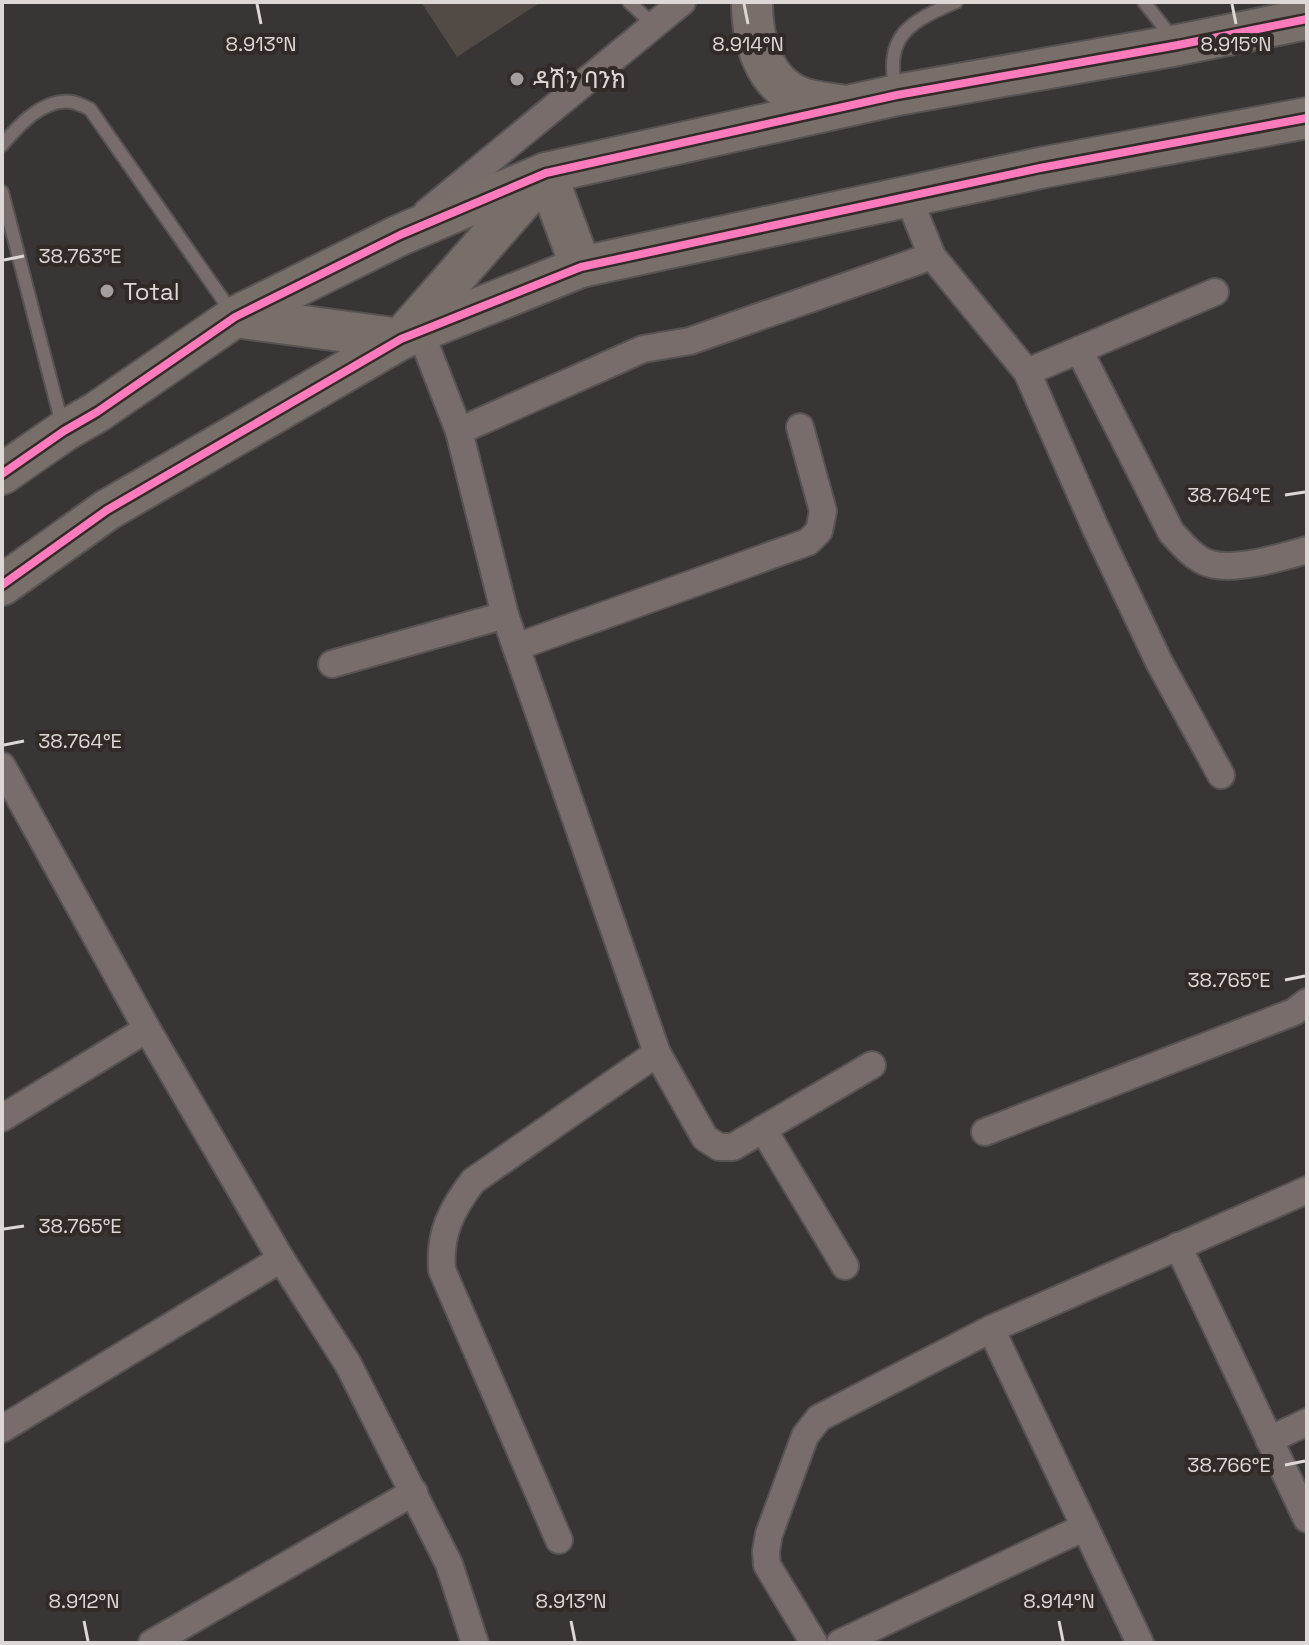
<svg xmlns="http://www.w3.org/2000/svg" width="1309" height="1645" font-family="'Space Grotesk','Noto Sans Ethiopic',sans-serif">
<style>
.building{fill:#514a45}
.lines{fill:none;stroke-linecap:round;stroke-linejoin:round}
.lane-casing{stroke:#565352;stroke-width:16}
.street-casing{stroke:#565352;stroke-width:30}
.primary-casing{stroke:#565352;stroke-width:44}
.lane{stroke:#786d6a;stroke-width:12}
.street{stroke:#786d6a;stroke-width:26}
.primary{stroke:#786e6a;stroke-width:40}
.cycleway-casing{stroke:#322a27;stroke-width:13}
.cycleway{stroke:#fd7abc;stroke-width:8}
.ticks{fill:none;stroke:#ddd8d5;stroke-width:3}
.poi-dot{fill:#a49f9d;stroke:#322a27;stroke-width:3}
.labels{text-anchor:middle;dominant-baseline:central;stroke-width:8;stroke-linejoin:round;paint-order:stroke}
.poi-label{font-size:24px;fill:#ddd8d5;stroke:#322a27;text-anchor:start}
.ticks-label{font-size:20px;text-anchor:middle;fill:#ddd8d5;stroke:#322a27;stroke-width:8;stroke-linejoin:round;paint-order:stroke}
</style>
<rect width="100%" height="100%" fill="#393534"/>
<polygon class="building" points="421,2 541,2 457,57"/>
<g class="lines">
<g class="lane-casing">
<g id="lane">
<polyline points="629,2 654,25"/>
<polyline points="1144,2 1174,40"/>
<path d="M 896,92 C 884,35 909,22 956,2"/>
<path d="M 2,145 C 18,126 44,97 72,102 C 78,103 85,107 90,109 L 233,314"/>
<polyline points="2,192 62,424"/>
</g>
</g>
<g class="street-casing">
<g id="street">
<polyline points="908,197 932,256 1027,372 1096,529 1159,662 1221,775"/>
<polyline points="427,212 682,2"/>
<path d="M 420,331 L 459,431 L 505,615 L 657,1053 L 473,1181 C 451,1210 439,1234 442,1270 L 559,1540"/>
<polyline points="1079,350 1215,292"/>
<path d="M 1027,372 L 1079,350 L 1171,532 C 1182,544 1195,560 1211,564 C 1237,571 1282,557 1307,550"/>
<polyline points="459,431 643,349 690,341 932,256"/>
<polyline points="516,647 808,542 819,531 823,511 800,427"/>
<polyline points="332,664 505,615"/>
<polyline points="2,766 147,1029 281,1259 348,1364 449,1564 475,1643"/>
<polyline points="657,1053 705,1138 719,1147 733,1147 872,1065"/>
<polyline points="2,1118 147,1029"/>
<polyline points="763,1129 845,1266"/>
<polyline points="985,1132 1294,1012 1307,1002"/>
<polyline points="1178,1246 1307,1519"/>
<polyline points="991,1329 1140,1643"/>
<polyline points="2,1429 281,1259"/>
<polyline points="1269,1440 1307,1422"/>
<polyline points="152,1643 414,1492"/>
<polyline points="814,1643 767,1565 766,1551 769,1534 805,1436 819,1418 991,1329 1307,1190"/>
<polyline points="840,1643 1085,1527"/>
</g>
</g>
<g class="primary-casing">
<g id="primary">
<path d="M 752,2 C 752,39 763,84 802,98 C 814,102 828,103 840,105"/>
<polyline points="546,173 581,267"/>
<polyline points="235,317 401,339"/>
<polyline points="406,333 541,179"/>
<polyline points="2,474 64,431 97,412 235,317 400,235 546,173 897,95 1178,45 1307,19"/>
<polyline points="2,585 107,510 401,339 581,267 1040,168 1307,118"/>
</g>
</g>
<use href="#lane" class="lane"/>
<use href="#street" class="street"/>
<use href="#primary" class="primary"/>
<g class="cycleway-casing">
<g id="cycleway">
<polyline points="2,474 64,431 97,412 235,317 400,235 546,173 897,95 1178,45 1307,19"/>
<polyline points="2,585 107,510 401,339 581,267 1040,168 1307,118"/>
</g>
</g>
<use href="#cycleway" class="cycleway"/>
</g>
<path class="ticks" d="M 257,4 L 261,24M 744,4 L 748,24M 1232,4 L 1236,24M 4,260 L 24,256M 1285,495 L 1305,492M 4,745 L 24,741M 1285,980 L 1305,976M 4,1229 L 24,1226M 1285,1465 L 1305,1461M 84,1621 L 88,1641M 571,1621 L 575,1641M 1059,1621 L 1063,1641"/>
<g class="poi-dot">
<circle cx="517" cy="79" r="8"/>
<circle cx="107" cy="291" r="8"/>
</g>
<g class="labels">
<g class="poi-label">
<text x="533" y="79">ዳሽን ባንክ</text>
<text x="123" y="291">Total</text>
</g>
</g>
<g class="ticks-label">
<text x="261" y="51">8.913°N</text>
<text x="748" y="51">8.914°N</text>
<text x="1236" y="51">8.915°N</text>
<text x="80" y="263">38.763°E</text>
<text x="1229" y="502">38.764°E</text>
<text x="80" y="748">38.764°E</text>
<text x="1229" y="987">38.765°E</text>
<text x="80" y="1233">38.765°E</text>
<text x="1229" y="1472">38.766°E</text>
<text x="84" y="1608">8.912°N</text>
<text x="571" y="1608">8.913°N</text>
<text x="1059" y="1608">8.914°N</text>
</g>
<rect width="1309" height="1645" fill="none" stroke="#ddd8d5" stroke-width="8"/>
</svg>
